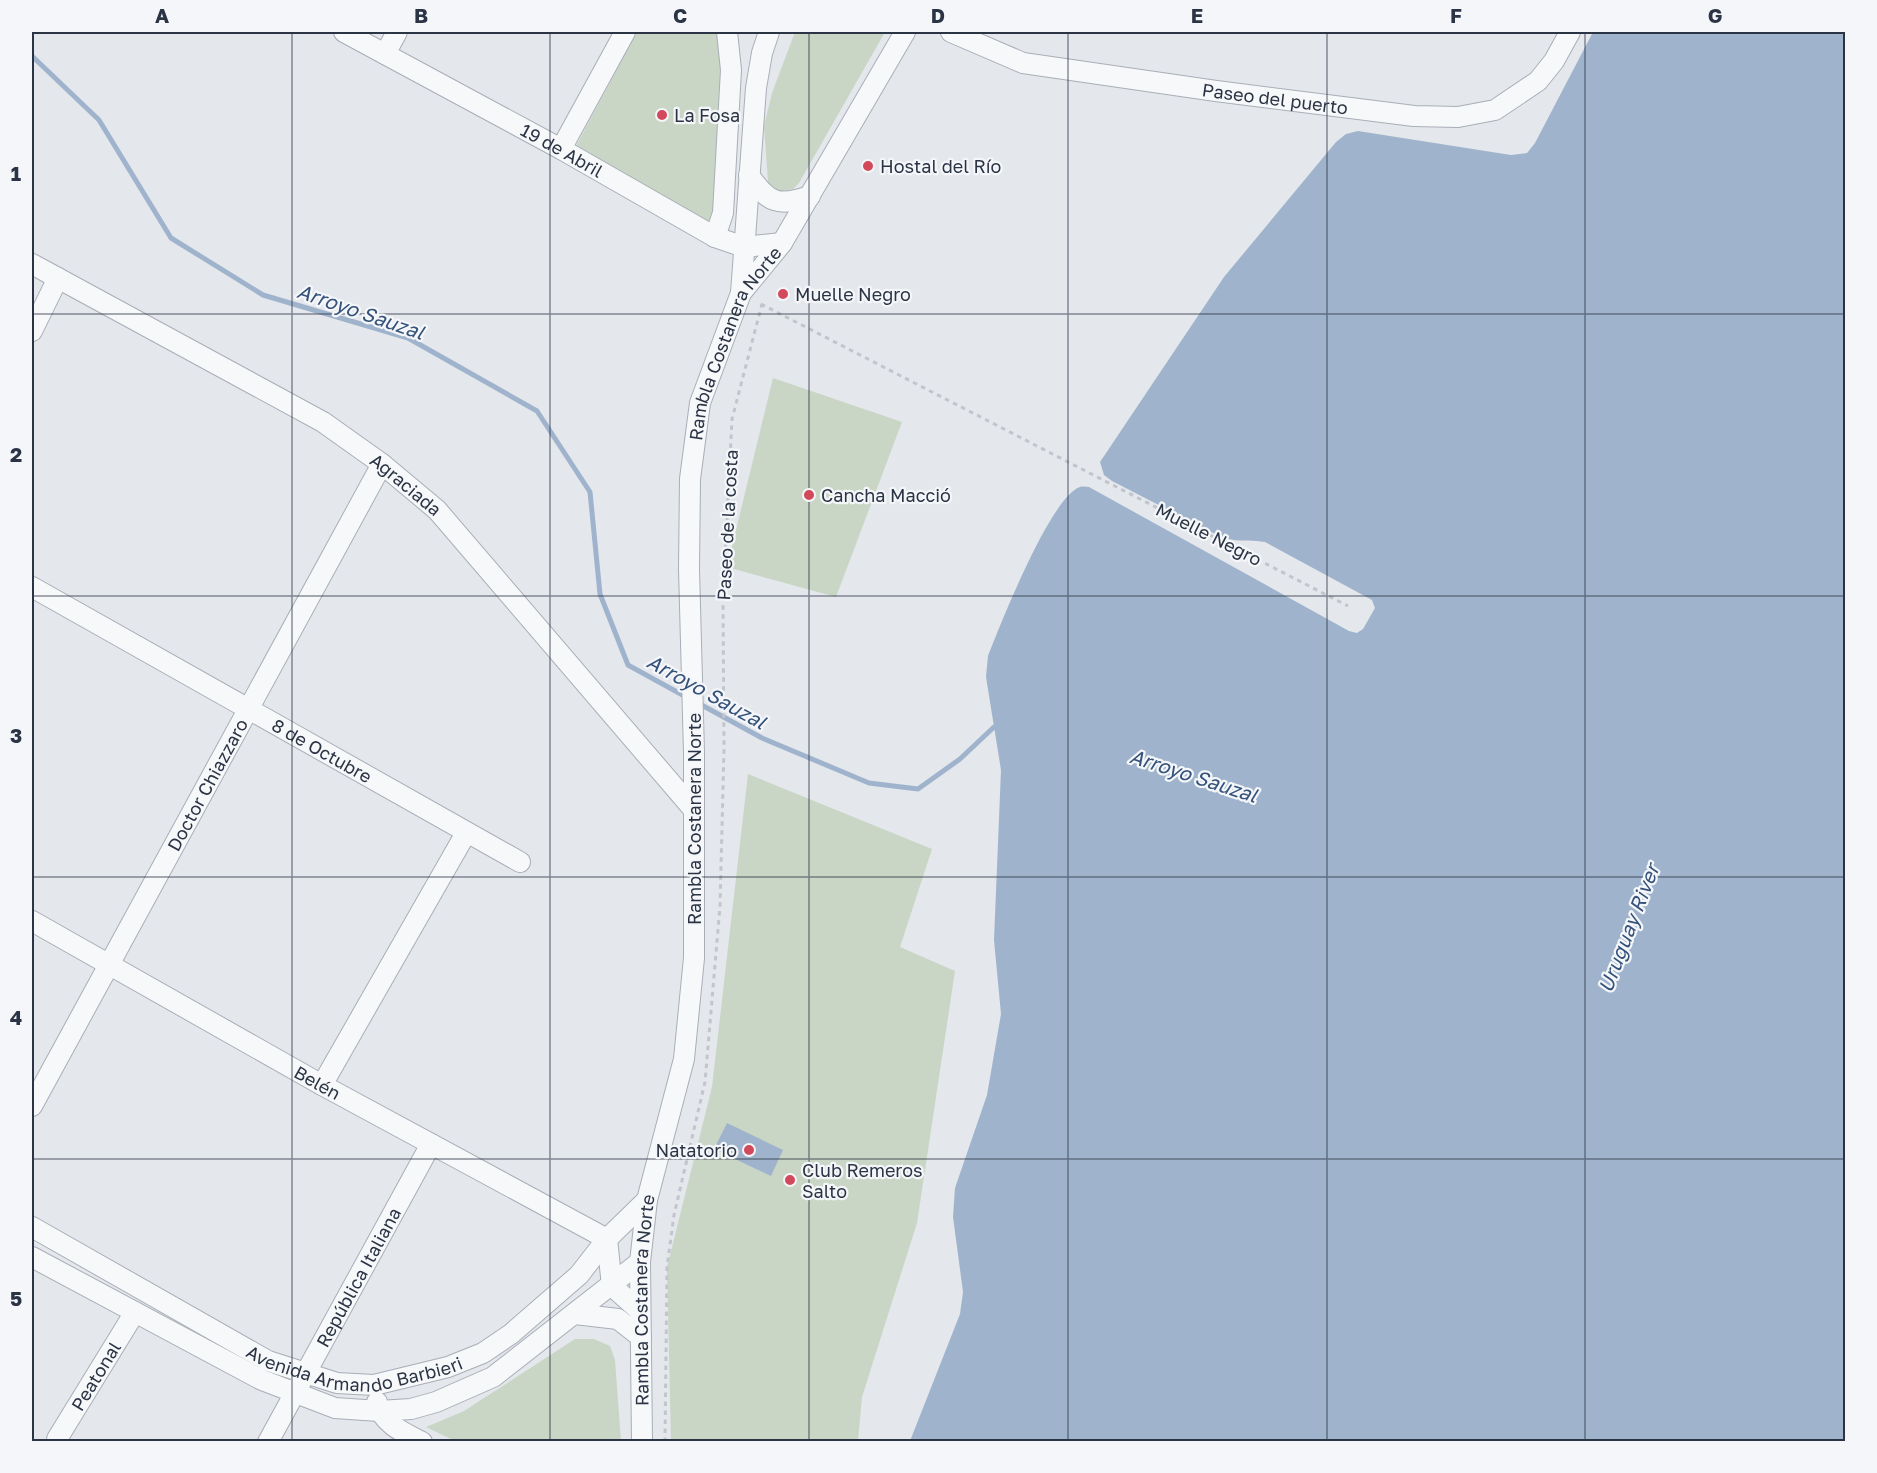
<svg xmlns="http://www.w3.org/2000/svg" width="1877" height="1473" font-family="'Golos Text',sans-serif">
<style>
.green{fill:#c9d6c5}
.water{fill:#9fb4cc}
.lines{fill:none;stroke-linecap:round;stroke-linejoin:round}
.stream{stroke:#9fb4cc;stroke-width:5}
.minor-casing{stroke:#a9aeb7;stroke-width:22}
.path{stroke:#c2c5cb;stroke-width:3;stroke-dasharray:4.5 4.5;stroke-linecap:butt}
.minor{stroke:#f7f8fa;stroke-width:20}
.grid{fill:none;stroke:#2b3445;stroke-width:1.5;stroke-opacity:0.55}
.poi-dot{fill:#d1495b;stroke:#f4f6f9;stroke-width:2}
.labels{text-anchor:middle;dominant-baseline:central;stroke-width:4.5;stroke-linejoin:round;paint-order:stroke}
.street-label{font-size:18px;fill:#2b3445;stroke:#f4f6f9}
.poi-label{font-size:18px;fill:#2b3445;stroke:#f4f6f9;text-anchor:start}
.water-label{font-size:20px;font-style:italic;fill:#34527a;stroke:#f4f6f9}
.neatline{fill:none;stroke:#2b3445;stroke-width:2}
.grid-label{font-size:20px;text-anchor:middle;font-weight:bold;fill:#2b3445}
</style>
<rect width="100%" height="100%" fill="#e4e7ec"/>
<g class="green">
<polygon points="637,32 718,32 722,70 716,210 711,226 576,146"/>
<polygon points="795,32 885,32 799,183 793,189 779,192 768,182 764,126 772,93"/>
<polygon points="773,378 902,422 836,597 727,567"/>
<polygon points="748,774 932,849 900,947 955,971 917,1223 862,1397 858,1441 671,1442 667,1267 712,1087"/>
<polygon points="575,1339 594,1339 610,1346 615,1360 621,1441 455,1441 426,1427 464,1411"/>
</g>
<g class="water">
<path d="M 1593,32 L 1845,32 L 1845,1441 L 910,1441 L 960,1314 L 963,1292 L 953,1217 L 955,1188 L 987,1095 L 1001,1014 L 994,940 L 1001,770 L 986,677 L 988,656 C 1000,625 1051,496 1080,487 C 1083,486 1086,487 1089,487 L 1349,631 L 1357,633 L 1363,629 L 1375,608 L 1372,600 L 1265,542 C 1249,539 1235,543 1219,536 L 1112,481 L 1104,475 L 1100,462 L 1224,277 L 1336,142 L 1346,134 L 1358,131 L 1511,155 L 1527,153 L 1535,143 Z"/>
<polygon points="727,1123 783,1150 771,1176 714,1149"/>
</g>
<g class="lines">
<g class="stream">
<polyline points="32,56 99,120 171,238 263,295 408,338 537,411 590,492 600,594 628,665 688,698"/>
<polyline points="698,703 762,738 869,783 918,789 960,759 994,727 999,729"/>
</g>
<g class="minor-casing">
<g id="minor">
<path id="s1" d="M 344,32 L 561,149 L 715,237 L 744,247 L 782,243"/>
<path id="s2" d="M 951,32 L 1023,63 L 1216,91 L 1414,116 L 1458,117 L 1495,110 L 1538,81 L 1554,61 L 1570,32"/>
<polyline points="385,54 397,32"/>
<polyline points="561,149 625,32"/>
<path d="M 749,175 C 768,203 778,207 810,196"/>
<polyline points="715,237 723,213 731,70 727,32"/>
<path id="s3" d="M 32,264 L 323,422 L 382,464 L 437,510 L 694,810"/>
<polyline points="741,293 756,88 762,53 769,32"/>
<polyline points="32,331 58,278"/>
<path id="s4" d="M 32,587 L 520,862"/>
<path id="s5" d="M 32,921 L 322,1085 L 607,1239 L 612,1286 L 640,1311"/>
<polyline points="322,1085 466,833"/>
<path id="s6" d="M 32,1106 L 382,464"/>
<path id="s7" d="M 32,1227 L 268,1361 L 337,1383 L 374,1385 L 448,1367 L 483,1353 L 511,1334 L 579,1275 L 607,1239 L 647,1200"/>
<polyline points="32,1257 262,1380 335,1408 379,1411 411,1409 436,1402 493,1377 640,1262"/>
<polyline points="575,1314 618,1319 641,1337"/>
<path d="M 377,1402 C 381,1423 404,1433 422,1442"/>
<path id="s8" d="M 57,1439 L 135,1312"/>
<path id="s9" d="M 268,1442 L 431,1144"/>
<path id="s10" d="M 642,1442 L 640,1262 L 647,1200 L 684,1059 L 694,958 L 694,753 L 689,569 L 690,479 L 700,403 L 741,293 L 782,243 L 905,32"/>
</g>
</g>
<g class="path">
<polyline points="761,304 1348,606"/>
<polyline points="665,1442 667,1267 674,1215 705,1082 720,906 724,749 723,600 732,419 762,304"/>
</g>
<use href="#minor" class="minor"/>
</g>
<path class="grid" d="M 292,32 L 292,1442M 550,32 L 550,1442M 809,32 L 809,1442M 1068,32 L 1068,1442M 1327,32 L 1327,1442M 1585,32 L 1585,1442M 32,314 L 1846,314M 32,596 L 1846,596M 32,877 L 1846,877M 32,1159 L 1846,1159"/>
<g class="poi-dot">
<circle cx="662" cy="115" r="6"/>
<circle cx="868" cy="166" r="6"/>
<circle cx="783" cy="294" r="6"/>
<circle cx="809" cy="495" r="6"/>
<circle cx="749" cy="1150" r="6"/>
<circle cx="790" cy="1180" r="6"/>
</g>
<g class="labels">
<g class="street-label">
<text stroke="none"><textPath href="#s2" startOffset="333">Paseo del puerto</textPath></text>
<text stroke="none"><textPath href="#s1" startOffset="248">19 de Abril</textPath></text>
<text stroke="none"><textPath href="#s10" startOffset="1114">Rambla Costanera Norte</textPath></text>
<text stroke="none"><textPath href="#s3" startOffset="435">Agraciada</textPath></text>
<text transform="translate(727 525) rotate(-87)">Paseo de la costa</text>
<text transform="translate(1209 534) rotate(27)">Muelle Negro</text>
<text stroke="none"><textPath href="#s4" startOffset="333">8 de Octubre</textPath></text>
<text stroke="none"><textPath href="#s6" startOffset="366">Doctor Chiazzaro</textPath></text>
<text transform="translate(694 819) rotate(-90)">Rambla Costanera Norte</text>
<text stroke="none"><textPath href="#s5" startOffset="328">Belén</textPath></text>
<text stroke="none"><textPath href="#s9" startOffset="188">República Italiana</textPath></text>
<text stroke="none"><textPath href="#s10" startOffset="142">Rambla Costanera Norte</textPath></text>
<text stroke="none"><textPath href="#s7" startOffset="360">Avenida Armando Barbieri</textPath></text>
<text stroke="none"><textPath href="#s8" startOffset="74">Peatonal</textPath></text>
</g>
<g class="poi-label">
<text x="674" y="115">La Fosa</text>
<text x="880" y="166">Hostal del Río</text>
<text x="795" y="294">Muelle Negro</text>
<text x="821" y="495">Cancha Macció</text>
<text x="737" y="1150" text-anchor="end">Natatorio</text>
<text x="802" y="1170">Club Remeros<tspan x="802" dy="21">Salto</tspan></text>
</g>
<g class="water-label">
<text transform="translate(361 311) rotate(19)">Arroyo Sauzal</text>
<text transform="translate(707 691) rotate(29)">Arroyo Sauzal</text>
<text transform="translate(1194 775) rotate(18)">Arroyo Sauzal</text>
<text transform="translate(1628 928) rotate(-69)">Uruguay River</text>
</g>
</g>
<rect width="1877" height="1473" fill="none" stroke="#f4f6f9" stroke-width="66"/>
<rect x="33" y="33" width="1811" height="1407" class="neatline"/>
<g class="grid-label">
<text x="162" y="23">A</text>
<text x="421" y="23">B</text>
<text x="680" y="23">C</text>
<text x="938" y="23">D</text>
<text x="1197" y="23">E</text>
<text x="1456" y="23">F</text>
<text x="1715" y="23">G</text>
<text x="16" y="181">1</text>
<text x="16" y="462">2</text>
<text x="16" y="743">3</text>
<text x="16" y="1025">4</text>
<text x="16" y="1306">5</text>
</g>
</svg>
